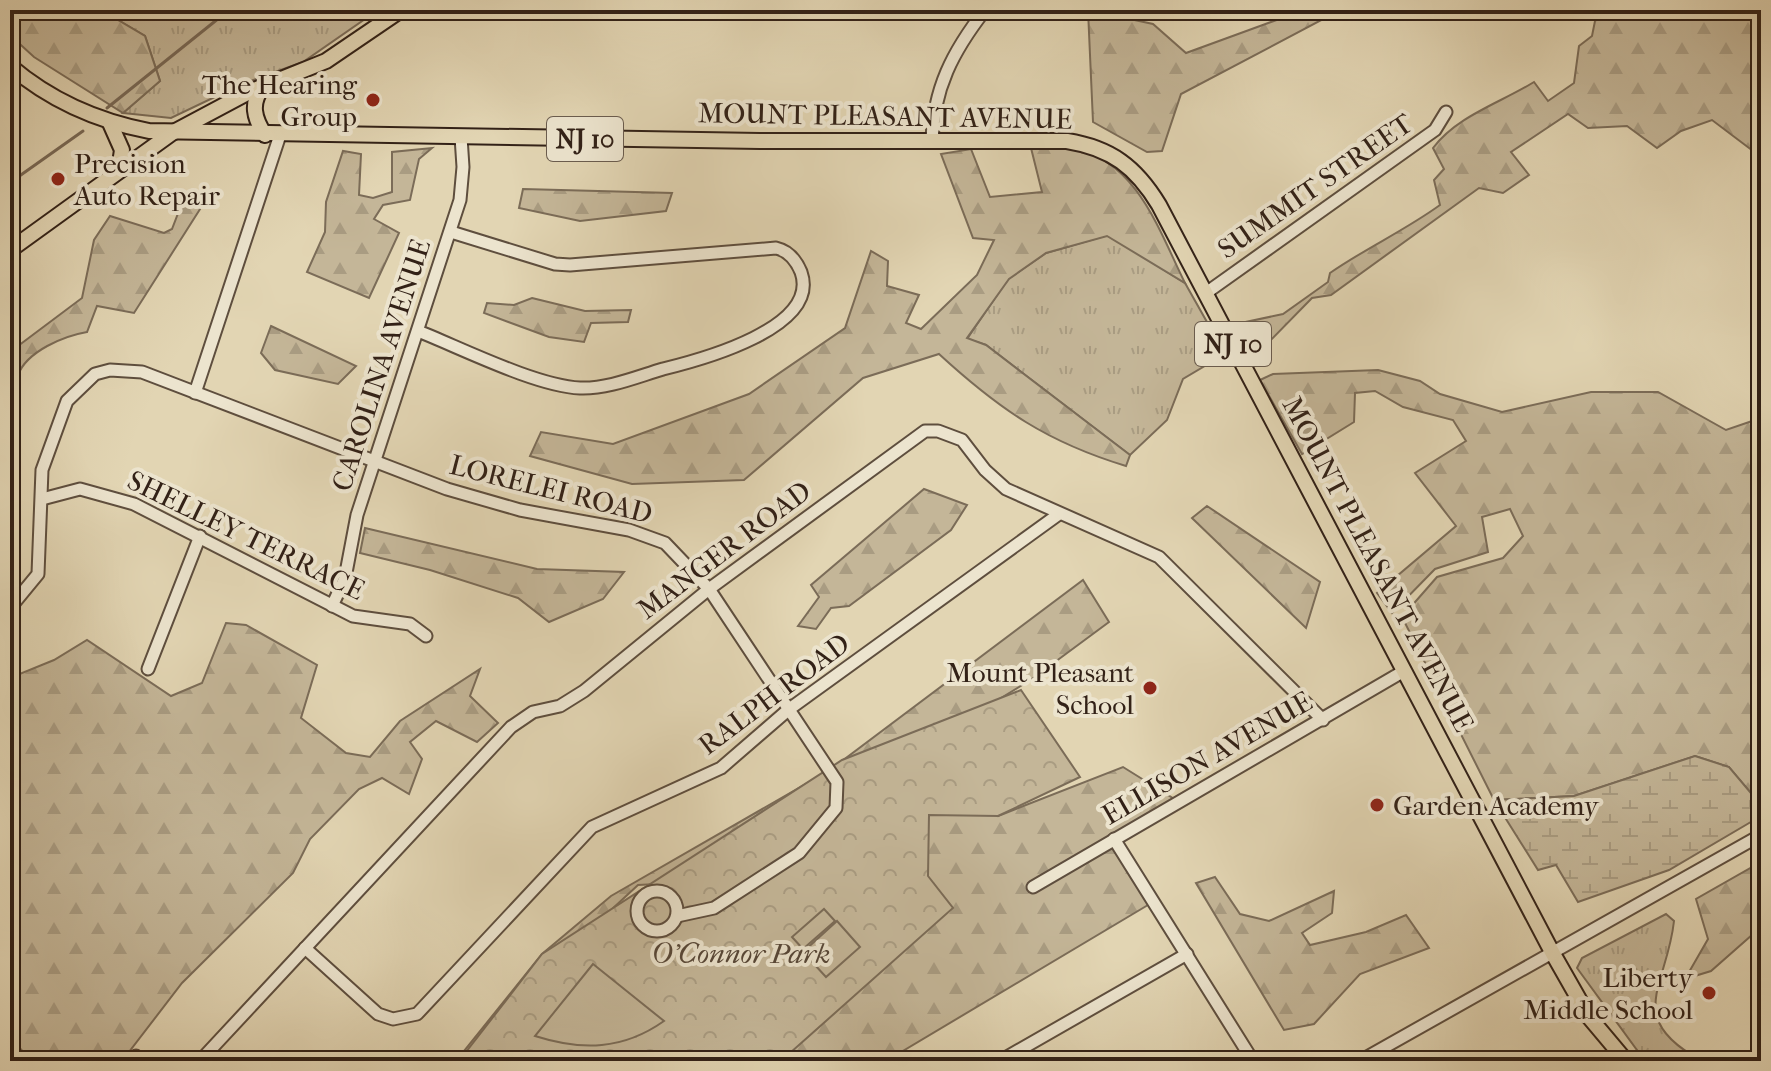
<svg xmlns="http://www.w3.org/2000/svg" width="1771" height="1071" font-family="'IM FELL French Canon',serif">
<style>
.grass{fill:url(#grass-tufts);stroke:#7b6c58;stroke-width:2}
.forest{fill:url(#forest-firs);stroke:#7b6c58;stroke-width:2}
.wetland{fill:url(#wetland-marsh);stroke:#7b6c58;stroke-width:2}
.park{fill:url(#park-crowns);stroke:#7b6c58;stroke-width:2}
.pitch{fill:#c4b698;stroke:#7b6c58;stroke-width:2}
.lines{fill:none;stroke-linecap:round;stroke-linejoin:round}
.stream{stroke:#786855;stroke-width:3}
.minor-casing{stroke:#5e4e3e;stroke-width:15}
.major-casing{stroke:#322117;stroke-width:18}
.minor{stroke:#ece4ce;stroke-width:11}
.major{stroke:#e2d5b3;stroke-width:14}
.poi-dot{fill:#8f2418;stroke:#ece4ce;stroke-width:3}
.labels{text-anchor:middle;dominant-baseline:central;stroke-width:8;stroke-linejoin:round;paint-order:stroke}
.shield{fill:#ece4ce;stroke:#6a5c4e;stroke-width:2}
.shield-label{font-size:26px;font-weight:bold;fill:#322117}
.poi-label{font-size:28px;fill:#322117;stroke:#ece4ce;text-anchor:end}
.street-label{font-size:28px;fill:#322117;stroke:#ece4ce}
.park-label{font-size:28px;font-style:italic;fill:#564637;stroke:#ece4ce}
</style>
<defs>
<pattern id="grass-tufts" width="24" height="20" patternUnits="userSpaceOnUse" patternTransform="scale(2)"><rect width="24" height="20" fill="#c4b698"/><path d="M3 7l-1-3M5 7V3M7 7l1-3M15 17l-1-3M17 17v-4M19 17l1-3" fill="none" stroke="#a99c82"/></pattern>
<pattern id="forest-firs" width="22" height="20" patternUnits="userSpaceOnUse" patternTransform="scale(2)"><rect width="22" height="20" fill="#c4b698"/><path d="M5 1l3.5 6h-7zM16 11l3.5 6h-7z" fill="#a99c82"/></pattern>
<pattern id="wetland-marsh" width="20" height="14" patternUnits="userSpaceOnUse" patternTransform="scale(2)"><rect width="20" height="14" fill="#c4b698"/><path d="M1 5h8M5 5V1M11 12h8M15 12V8" fill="none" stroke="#a99c82"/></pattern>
<pattern id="park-crowns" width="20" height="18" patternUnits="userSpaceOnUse" patternTransform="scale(2)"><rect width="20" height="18" fill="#c4b698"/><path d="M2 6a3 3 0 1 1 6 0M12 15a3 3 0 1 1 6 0" fill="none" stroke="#a99c82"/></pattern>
</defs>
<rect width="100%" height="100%" fill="#e2d5b3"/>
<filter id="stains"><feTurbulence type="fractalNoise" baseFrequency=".0025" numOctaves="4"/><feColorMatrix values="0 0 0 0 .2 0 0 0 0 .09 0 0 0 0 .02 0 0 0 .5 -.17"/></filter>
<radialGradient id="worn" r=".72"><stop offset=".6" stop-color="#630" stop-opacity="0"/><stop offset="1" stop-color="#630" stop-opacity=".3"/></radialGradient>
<g class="grass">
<polygon points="101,10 378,10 303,62 242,84 171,118 123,113 160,81 145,36"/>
<polygon points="1108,235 1185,283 1225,354 1183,379 1167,420 1130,455 986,345 967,339 1008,279 1046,253"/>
<path d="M 1666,914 L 1674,921 C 1667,987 1623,1018 1702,1061 L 1645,1061 L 1577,968 L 1582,958 Z"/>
</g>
<g class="forest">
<polygon points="10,10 101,10 145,36 160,81 123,113 34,57 10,35"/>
<polygon points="1088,10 1153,24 1186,53 1304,10 1333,10 1329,16 1181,94 1162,151 1147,152 1093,122"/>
<path d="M 1609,10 L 1761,10 L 1761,157 L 1712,120 L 1681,131 L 1657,148 L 1627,126 L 1588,128 L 1568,114 L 1511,152 L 1529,175 L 1503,193 L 1479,188 L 1331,295 L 1312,298 L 1261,350 L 1241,323 L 1283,314 L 1328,282 L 1330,273 C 1366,248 1404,231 1440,205 L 1434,180 L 1444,169 L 1433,148 C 1457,116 1500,103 1534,82 L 1548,101 L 1574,83 L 1579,46 L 1592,36 L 1595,21 Z"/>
<polygon points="432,148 419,159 410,200 383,205 374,219 399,233 369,298 307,272 325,232 326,202 343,151 361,154 359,195 373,198 392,192 392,152"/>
<path d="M 1031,148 C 1045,148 1060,147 1074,149 C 1137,160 1160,233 1185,283 L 1107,236 L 1046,253 L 1009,279 L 967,338 L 986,345 L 1130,455 L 1126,466 C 1047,442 1000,410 939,354 L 863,378 L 744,480 L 632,484 L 530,456 L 541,432 L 613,444 L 749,394 L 845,328 L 871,251 L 888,261 L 887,286 L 919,295 L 906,323 L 921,329 L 977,275 L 994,240 L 973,238 L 941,154 L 971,149 L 990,197 L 1042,192 Z"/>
<polygon points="523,189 672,193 666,211 580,221 519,208"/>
<path d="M 209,195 L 134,313 L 97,306 L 87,332 C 64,336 27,351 18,375 C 14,386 13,397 10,407 L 10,352 L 82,298 L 94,240 L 110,216 L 164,233 L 172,229 L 182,203 Z"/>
<polygon points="532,298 585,311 631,310 628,322 591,323 584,342 549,337 484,313 487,303 514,305"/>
<polygon points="271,326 356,366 338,384 275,370 261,353"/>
<polygon points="1378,370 1420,381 1440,394 1502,412 1591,392 1658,392 1726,430 1761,418 1761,805 1729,767 1695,756 1574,796 1494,800 1402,617 1437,577 1503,558 1523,536 1510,509 1482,517 1488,552 1435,569 1392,613 1377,593 1456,526 1415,473 1466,441 1453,420 1403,407 1375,391 1355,393 1354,422 1302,454 1260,380 1273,374"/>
<polygon points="924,489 967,505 951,530 849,606 831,608 816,629 798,626 819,597 811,585"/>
<polygon points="1207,506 1320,582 1306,628 1192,518"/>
<polygon points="365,528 537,569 624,572 603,599 549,622 518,598 430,570 360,553"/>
<polygon points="1083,580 1109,622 1032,679 913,752 998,816 1123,767 1179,802 1114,839 1153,902 886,1061 724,1061 676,883 638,885 556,961 487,1061 456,1061 542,954 611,896 830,770"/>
<polygon points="226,623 246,625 317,665 301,718 346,753 370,757 400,721 480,669 470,696 498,723 477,742 436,721 410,742 422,759 409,794 382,778 359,789 310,839 293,873 182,983 122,1061 32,1061 10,1038 10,683 17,675 54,660 87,640 171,696 202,683"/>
<polygon points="1761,862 1761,927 1711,971 1685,979 1708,939 1696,899"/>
<polygon points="1215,877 1240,914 1269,921 1334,891 1332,913 1302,933 1310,945 1366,932 1406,915 1429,948 1360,974 1314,1024 1284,1030 1196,883"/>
</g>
<polygon class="wetland" points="1695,756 1729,767 1761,805 1761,816 1669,870 1578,902 1556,865 1538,870 1494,800 1574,796"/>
<polygon class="park" points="1021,690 1080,777 998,816 929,815 928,876 953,908 781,1061 459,1061 542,954 842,760"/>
<g class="pitch">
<polygon points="824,909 835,921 803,949 792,937"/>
<polygon points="837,921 860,947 826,977 803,952"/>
<path d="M 593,964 L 664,1021 C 623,1050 582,1051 535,1036 Z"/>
</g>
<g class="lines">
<g class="stream">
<polyline points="107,108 229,10"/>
<polyline points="18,177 83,131"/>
</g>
<g class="minor-casing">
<g id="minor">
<path d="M 932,142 C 933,89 953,51 985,10"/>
<polyline points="1206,293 1435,130 1446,112"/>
<path d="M 418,331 C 461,348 536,386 580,388 C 608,389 636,377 663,369 C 700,360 821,328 801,272 C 796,260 789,251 776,248 L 570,265 L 555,264 L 451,232"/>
<polyline points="195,393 280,135"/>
<polyline points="42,499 80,489 134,504 353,616 410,624 426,636"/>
<polyline points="332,606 345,578 357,515 460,200 463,167 461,137"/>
<polyline points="10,608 38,574 42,470 67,401 95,374 110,370 142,372 447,489 520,510 629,530 665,543 709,589 837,782 836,808 799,853 714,908 677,916"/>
<polyline points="148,669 200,536"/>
<polyline points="1114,839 1253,1061"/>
<polyline points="1033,887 1404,671"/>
<circle cx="657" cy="911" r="20"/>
<polyline points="305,948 378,1014 393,1019 417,1014 592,827 721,768 788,710 1059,514"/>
<polyline points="136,1056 141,1061"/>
<polyline points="200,1061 511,727 533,712 560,706 584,691 709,589 925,431 938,431 962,440 985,470 1006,489 1159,557 1323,720"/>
<polyline points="1000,1061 1187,954"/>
<polyline points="1360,1061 1761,835"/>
</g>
</g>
<g class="major-casing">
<g id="major">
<path d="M 10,66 C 51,101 97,121 149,131 L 760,141 L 1067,141 C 1111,148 1136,167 1159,205 L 1552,952 L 1589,1017 L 1626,1061"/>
<path d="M 263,87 C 250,103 254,118 265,135"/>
<polyline points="110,123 122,150 119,170"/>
<polyline points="10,250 172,133 249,92 326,61 401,10"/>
</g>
</g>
<use href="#minor" class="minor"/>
<use href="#major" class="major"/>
</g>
<g class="poi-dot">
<circle cx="373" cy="100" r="8"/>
<circle cx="58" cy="179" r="8"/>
<circle cx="1150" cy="688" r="8"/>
<circle cx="1377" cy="805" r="8"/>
<circle cx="1709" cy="993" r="8"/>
</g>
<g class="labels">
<g class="shield">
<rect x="547" y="117" width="76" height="44" rx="6"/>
<rect x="1195" y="322" width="76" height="44" rx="6"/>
</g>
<g class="shield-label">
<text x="585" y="139">NJ 10</text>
<text x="1233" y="344">NJ 10</text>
</g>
<g class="poi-label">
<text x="357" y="84">The Hearing<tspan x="357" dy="32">Group</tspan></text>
<text x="74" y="163" text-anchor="start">Precision<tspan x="74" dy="32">Auto Repair</tspan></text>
<text x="1134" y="672">Mount Pleasant<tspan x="1134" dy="32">School</tspan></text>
<text x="1393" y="805" text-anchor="start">Garden Academy</text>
<text x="1693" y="977">Liberty<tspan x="1693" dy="32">Middle School</tspan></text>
</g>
<g class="street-label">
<text transform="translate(885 116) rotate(1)">MOUNT PLEASANT AVENUE</text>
<text transform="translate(1315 186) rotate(-35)">SUMMIT STREET</text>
<text transform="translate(381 365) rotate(-72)">CAROLINA AVENUE</text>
<text transform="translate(551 489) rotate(14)">LORELEI ROAD</text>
<text transform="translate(246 535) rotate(26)">SHELLEY TERRACE</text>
<text transform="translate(724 550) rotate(-37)">MANGER ROAD</text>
<text transform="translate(1378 564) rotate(62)">MOUNT PLEASANT AVENUE</text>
<text transform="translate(774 694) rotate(-37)">RALPH ROAD</text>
<text transform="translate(1207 758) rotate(-30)">ELLISON AVENUE</text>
</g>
<g class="park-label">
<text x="741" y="953">O'Connor Park</text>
</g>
</g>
<rect width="1771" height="1071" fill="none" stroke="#e2d5b3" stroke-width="40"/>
<rect x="12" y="12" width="1747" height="1047" fill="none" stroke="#322117" stroke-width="4"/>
<rect x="20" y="20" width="1731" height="1031" fill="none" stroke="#322117" stroke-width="2"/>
<rect width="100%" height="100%" filter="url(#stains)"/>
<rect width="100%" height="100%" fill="url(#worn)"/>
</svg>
